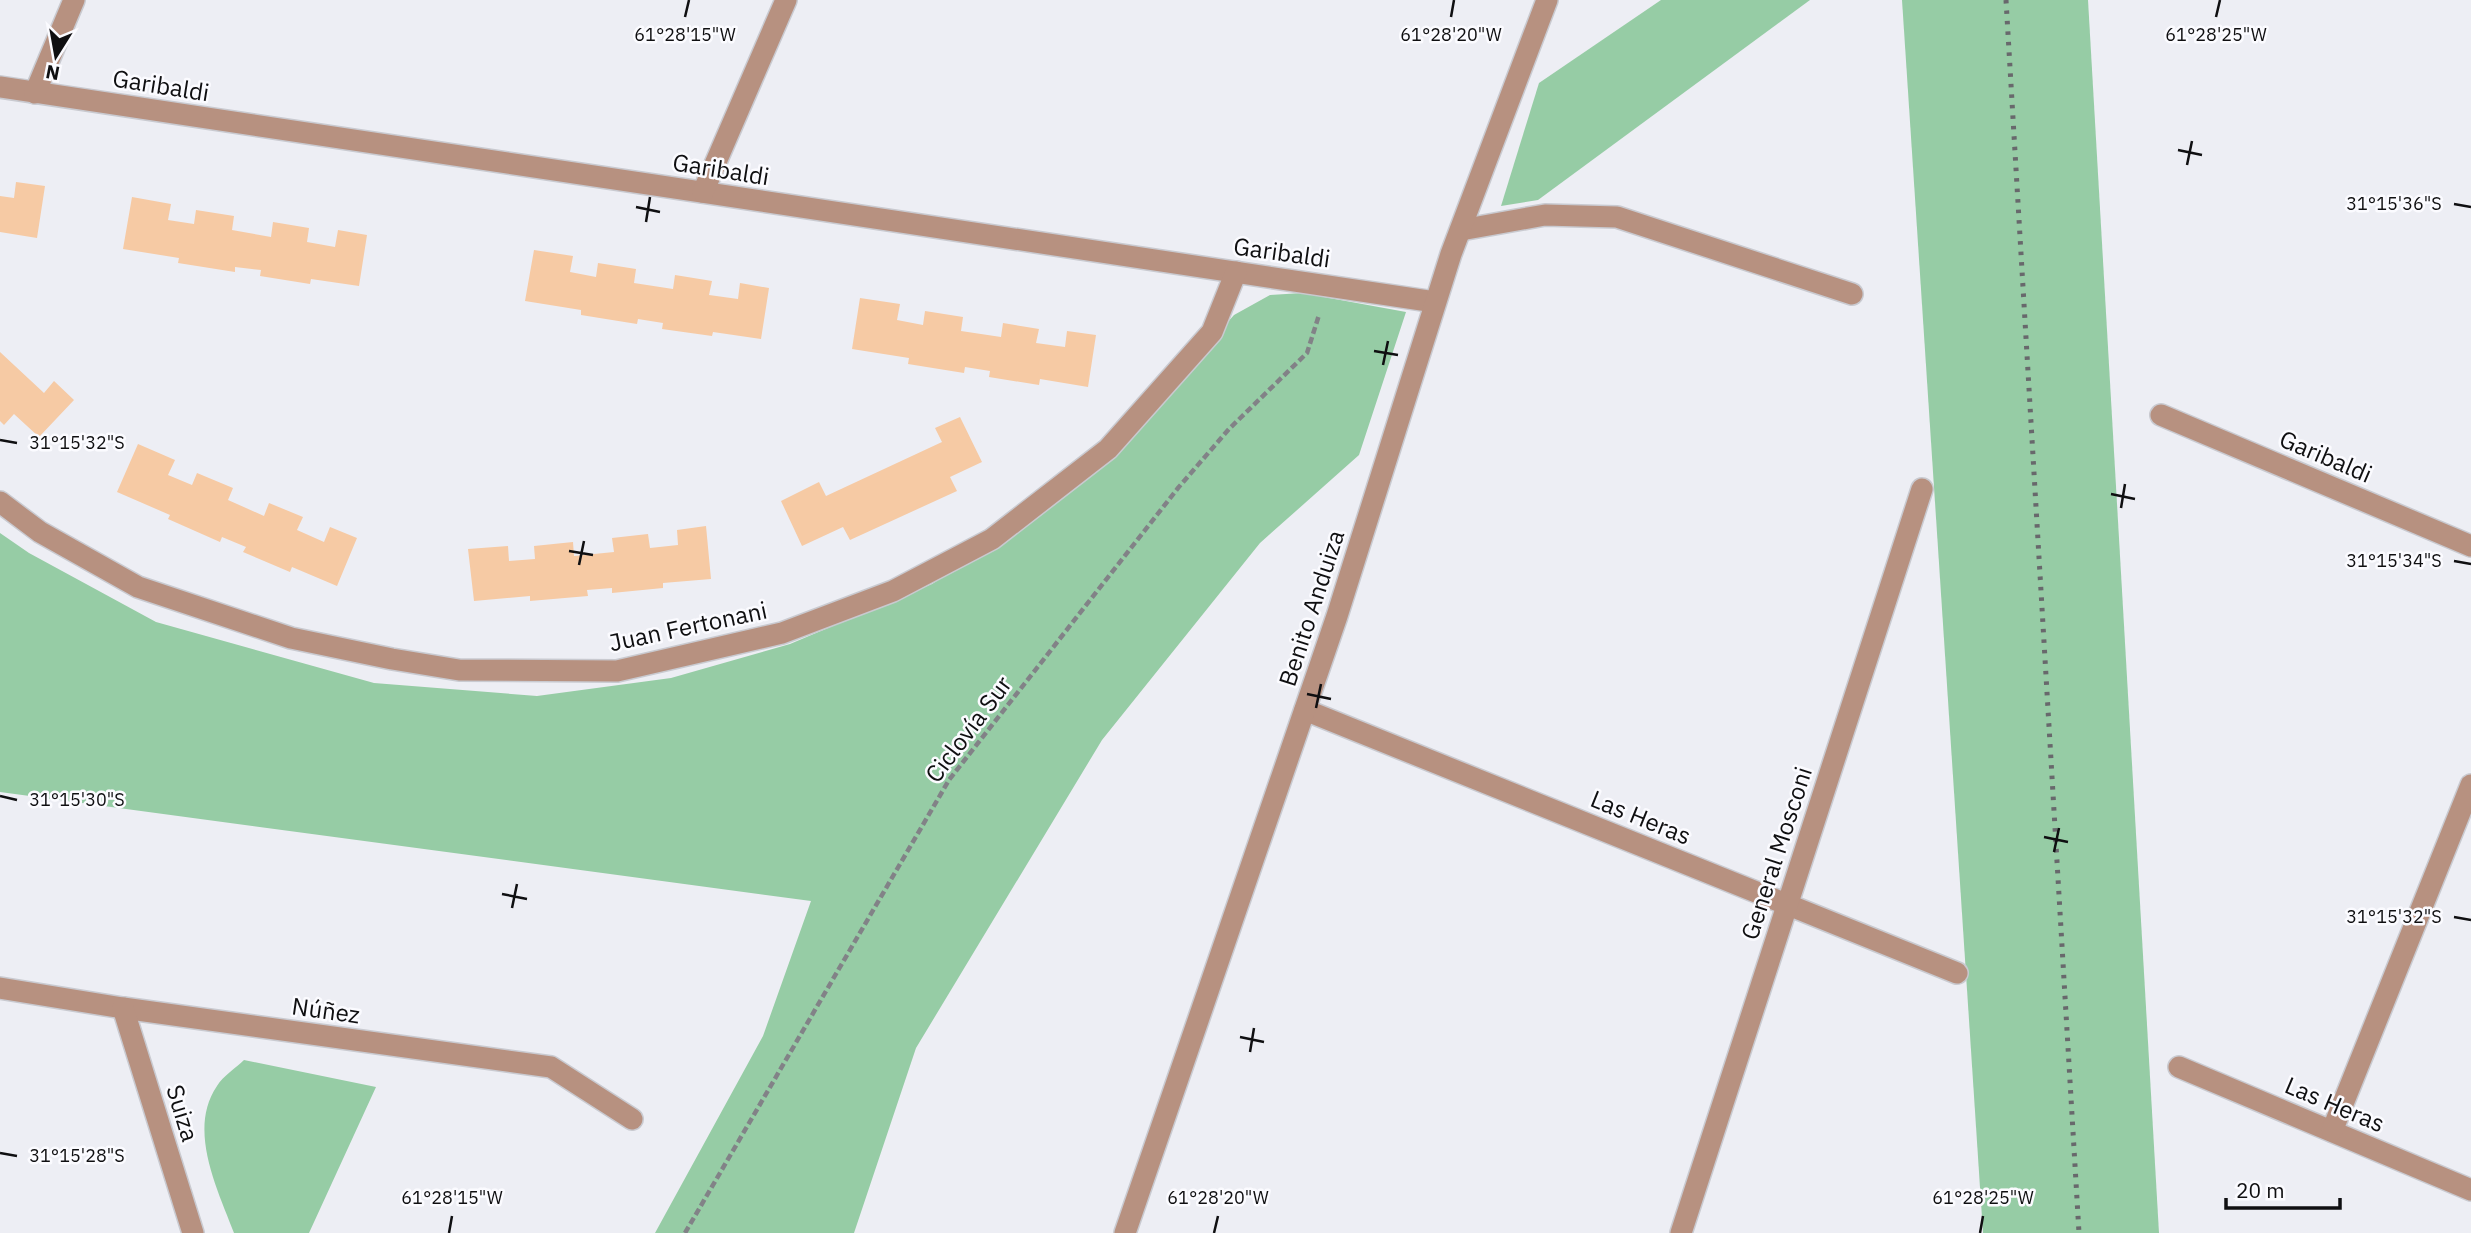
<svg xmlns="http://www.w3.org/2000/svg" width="2471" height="1233" font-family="'IBM Plex Sans',sans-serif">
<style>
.green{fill:#96cca5}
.building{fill:#f6caa4}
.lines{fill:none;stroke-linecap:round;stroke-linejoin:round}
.minor-casing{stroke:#c9cad0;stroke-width:24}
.path{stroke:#828287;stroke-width:4.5;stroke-dasharray:7 3.5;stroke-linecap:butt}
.minor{stroke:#b79180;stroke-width:21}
.rail{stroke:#68686c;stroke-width:5;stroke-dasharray:3.5 7;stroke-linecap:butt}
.ticks{fill:none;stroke:#0f0f11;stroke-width:2.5}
.labels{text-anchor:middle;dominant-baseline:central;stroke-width:5;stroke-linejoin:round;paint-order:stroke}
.street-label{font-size:24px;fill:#0f0f11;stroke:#fbfbff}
.ticks-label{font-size:18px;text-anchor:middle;fill:#0f0f11;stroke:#fbfbff;stroke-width:5;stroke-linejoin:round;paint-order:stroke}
</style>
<rect width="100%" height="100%" fill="#edeef4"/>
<g class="green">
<polygon points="1661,0 1810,0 1538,200 1501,206 1539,83"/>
<polygon points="1902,0 2088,0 2159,1233 1983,1233"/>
<polygon points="1302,293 1406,312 1359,455 1260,543 1102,740 916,1048 854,1233 655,1233 763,1036 811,901 0,792 0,533 29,553 156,622 374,683 537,696 671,678 790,644 932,584 1053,505 1106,461 1234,315 1270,295"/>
<path d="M 244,1060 L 376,1087 L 309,1233 L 234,1233 C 218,1190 187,1130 217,1086 C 223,1076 236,1068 244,1060 Z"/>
</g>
<g class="building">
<polygon points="16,182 45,186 37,238 0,232 0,196 14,198"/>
<polygon points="132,197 171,204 168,220 194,224 196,210 234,216 232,230 271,237 273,222 309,228 307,242 335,247 338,230 367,235 359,286 311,279 310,284 260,276 261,270 235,267 235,272 178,263 179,258 123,249"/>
<polygon points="534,250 573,256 570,272 596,277 598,263 636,269 634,283 673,289 675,275 712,281 709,295 738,299 740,283 769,288 761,339 713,332 712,336 662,329 663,323 638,319 637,324 581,315 581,310 525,301"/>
<polygon points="860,298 900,304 897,320 923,325 925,311 963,317 961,331 1001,337 1003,323 1039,329 1036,343 1065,347 1067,331 1096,335 1088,387 1040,379 1039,385 989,377 990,371 965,367 964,373 908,364 909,358 852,349"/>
<polygon points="0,352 44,393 54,381 74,400 39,437 14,414 4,425 0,421"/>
<polygon points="960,417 982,462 950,477 957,491 850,540 843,527 802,546 781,501 819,482 826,496 942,442 935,428"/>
<polygon points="138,444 175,460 168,475 192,485 197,473 233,488 228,500 264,516 269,503 303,517 297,530 324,542 330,527 357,538 337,586 292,567 290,572 243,552 246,547 222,537 220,542 168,519 170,515 117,492"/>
<polygon points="706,526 711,579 663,583 663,588 612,593 612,588 587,590 588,596 530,601 530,596 474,601 468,549 508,546 509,561 535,559 534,546 573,542 574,556 614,552 612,538 648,534 650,548 678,545 677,530"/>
</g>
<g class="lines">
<g class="minor-casing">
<g id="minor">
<polyline points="0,87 1435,302"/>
<polyline points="35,93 74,0"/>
<polyline points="703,192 786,0"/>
<polyline points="1461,230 1545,215 1617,217 1852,294"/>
<polyline points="2161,415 2471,546"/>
<polyline points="0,502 40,532 138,587 291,638 392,659 459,670 617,671 782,633 893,591 992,539 1108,449 1212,332 1236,272"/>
<polyline points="1305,710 1957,973"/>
<polyline points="0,988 123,1008 551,1067 632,1119"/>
<polyline points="123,1008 193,1233"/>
<polyline points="2179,1067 2471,1190"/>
<polyline points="2332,1131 2471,785"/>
<polyline points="1125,1233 1337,616 1451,254 1547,0"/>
<polyline points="1681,1233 1922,489"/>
</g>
</g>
<polyline class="path" points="685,1233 949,780 1178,488 1229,429 1307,353 1319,315"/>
<use href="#minor" class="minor"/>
<polyline class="rail" points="2006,0 2079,1233"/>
</g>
<path class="ticks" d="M 685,17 L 689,0M 1451,17 L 1454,0M 2216,17 L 2220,0M 2178,150 L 2202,155M 2187,165 L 2192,141M 2454,204 L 2471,207M 636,207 L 660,212M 646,222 L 650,197M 1374,351 L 1398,355M 1383,365 L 1388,341M 0,440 L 17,443M 2111,494 L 2135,499M 2121,508 L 2125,484M 569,551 L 593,555M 2454,561 L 2471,564M 579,565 L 584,541M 1307,694 L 1331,699M 1316,708 L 1321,684M 0,796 L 17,800M 2044,837 L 2068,842M 2054,852 L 2059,828M 502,894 L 527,899M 512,908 L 517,884M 2454,917 L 2471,920M 1240,1037 L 1264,1042M 1250,1052 L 1254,1028M 0,1153 L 17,1156M 449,1233 L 452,1216M 1214,1233 L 1218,1216M 1980,1233 L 1983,1216"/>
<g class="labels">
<g class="street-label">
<text transform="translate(161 85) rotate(9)">Garibaldi</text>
<text transform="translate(721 169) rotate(9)">Garibaldi</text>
<text transform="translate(1282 252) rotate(8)">Garibaldi</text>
<text transform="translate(2326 456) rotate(23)">Garibaldi</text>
<text transform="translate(1311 608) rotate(-72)">Benito Anduiza</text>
<text transform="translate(688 626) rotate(-12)">Juan Fertonani</text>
<text transform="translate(968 729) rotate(-53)">Ciclovía Sur</text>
<text transform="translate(1641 817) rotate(22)">Las Heras</text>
<text transform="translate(1776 853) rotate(-72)">General Mosconi</text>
<text transform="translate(326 1010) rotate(8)">Núñez</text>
<text transform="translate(2335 1104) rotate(23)">Las Heras</text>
<text transform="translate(183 1113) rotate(73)">Suiza</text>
</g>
</g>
<g class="ticks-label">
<text x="685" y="41">61°28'15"W</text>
<text x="1451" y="41">61°28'20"W</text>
<text x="2216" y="41">61°28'25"W</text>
<text x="2394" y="210">31°15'36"S</text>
<text x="77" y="449">31°15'32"S</text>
<text x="2394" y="567">31°15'34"S</text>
<text x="77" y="806">31°15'30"S</text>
<text x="2394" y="923">31°15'32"S</text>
<text x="77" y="1162">31°15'28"S</text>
<text x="452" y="1204">61°28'15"W</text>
<text x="1218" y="1204">61°28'20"W</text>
<text x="1983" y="1204">61°28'25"W</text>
</g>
<g transform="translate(56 56) rotate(191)" stroke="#fbfbff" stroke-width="5" paint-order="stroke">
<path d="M0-5L12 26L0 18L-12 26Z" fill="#0f0f11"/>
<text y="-10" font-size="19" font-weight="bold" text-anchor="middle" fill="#0f0f11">N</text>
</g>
<path d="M2226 1198v10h114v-10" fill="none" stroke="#0f0f11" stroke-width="3.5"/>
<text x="2236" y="1198" font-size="21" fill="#0f0f11" stroke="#fbfbff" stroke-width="5" paint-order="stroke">20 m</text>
</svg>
